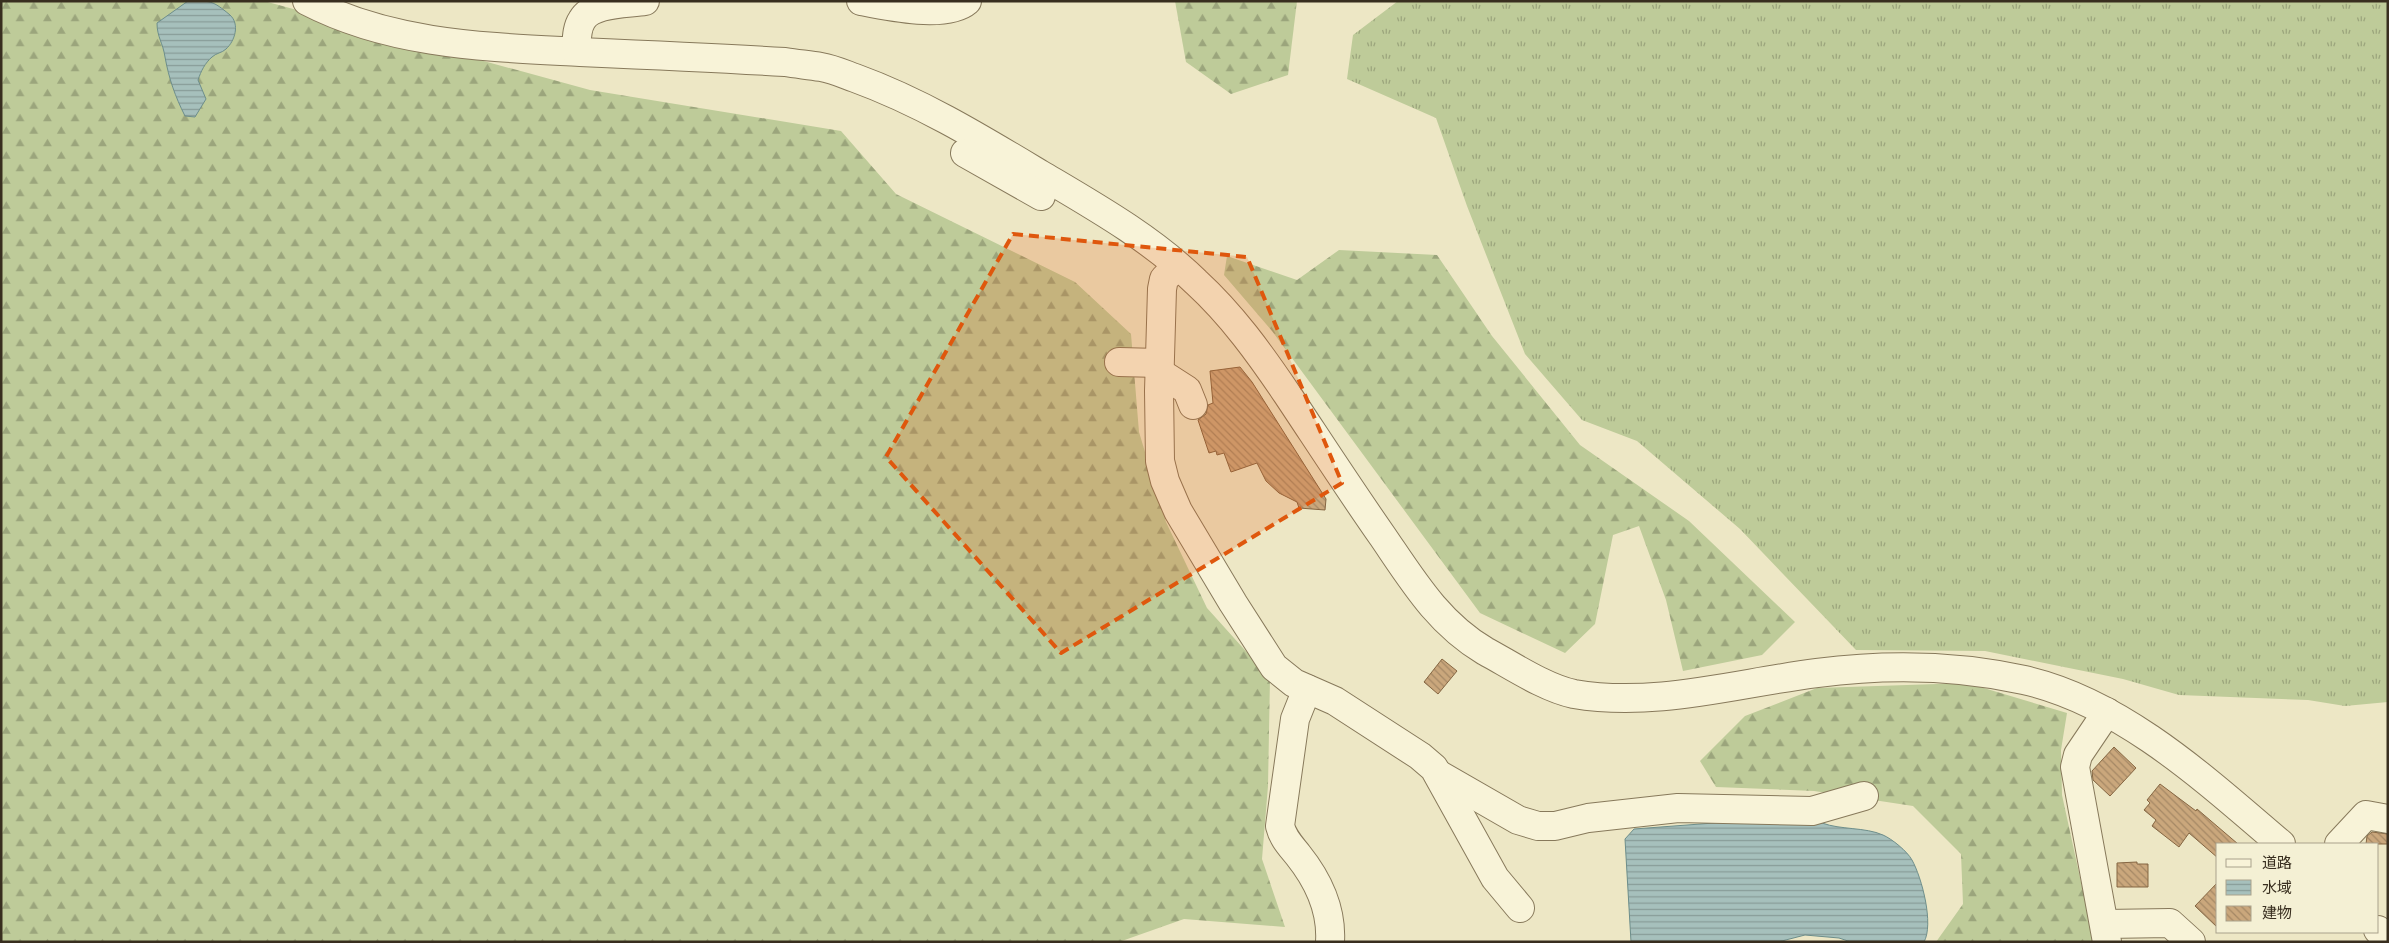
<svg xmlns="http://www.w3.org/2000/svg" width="2389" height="943" font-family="'IBM Plex Serif','Noto Sans JP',serif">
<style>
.grass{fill:url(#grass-tufts)}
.forest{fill:url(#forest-firs)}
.water{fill:url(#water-rules);stroke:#6d8e8b}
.building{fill:url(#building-back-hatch);stroke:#856642}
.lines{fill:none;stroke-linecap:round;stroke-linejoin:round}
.minor-casing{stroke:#87795b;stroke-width:30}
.minor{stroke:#f8f3d8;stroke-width:28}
.marked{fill:#df570d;fill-opacity:0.2;stroke:#df570d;stroke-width:4;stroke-dasharray:10 6;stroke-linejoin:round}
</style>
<defs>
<pattern id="grass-tufts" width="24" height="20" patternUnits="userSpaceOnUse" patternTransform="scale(1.25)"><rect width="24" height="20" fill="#becb99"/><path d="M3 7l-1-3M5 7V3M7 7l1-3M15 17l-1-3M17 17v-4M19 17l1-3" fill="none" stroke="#9ba57c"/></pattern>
<pattern id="forest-firs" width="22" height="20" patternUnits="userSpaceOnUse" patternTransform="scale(1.25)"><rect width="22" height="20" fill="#becb99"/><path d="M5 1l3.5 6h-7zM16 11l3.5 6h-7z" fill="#9ba57c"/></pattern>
<pattern id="water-rules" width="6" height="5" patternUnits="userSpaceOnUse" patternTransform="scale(1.25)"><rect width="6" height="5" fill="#a6c0bc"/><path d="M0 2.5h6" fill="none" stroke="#889c98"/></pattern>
<pattern id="building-back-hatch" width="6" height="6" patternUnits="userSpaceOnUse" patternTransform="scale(1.25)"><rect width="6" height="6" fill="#caa77c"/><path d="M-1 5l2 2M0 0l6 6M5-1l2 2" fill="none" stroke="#a58865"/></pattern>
</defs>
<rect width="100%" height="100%" fill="#ede7c5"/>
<polygon class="grass" points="1398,1 2388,1 2388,702 2345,706 2308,700 2179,695 2123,679 1985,651 1856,650 1740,529 1637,441 1582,420 1525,354 1467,206 1436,118 1347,79 1353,35"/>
<g class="forest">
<polygon points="1,1 264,1 590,90 841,131 896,194 1075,282 1131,334 1139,432 1166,522 1207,608 1270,678 1268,786 1262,859 1285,927 1184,919 1119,942 1,942"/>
<polygon points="1175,1 1297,1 1288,75 1231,94 1186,62"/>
<polygon points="1339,250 1437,255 1492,336 1580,445 1689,521 1795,622 1762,655 1683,671 1666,600 1639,526 1613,535 1595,624 1565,653 1480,613 1272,331 1224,275 1227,256 1297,280"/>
<polygon points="1967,683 2067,713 2061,750 2062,795 2094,942 1936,942 1963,904 1961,854 1913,806 1814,791 1716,787 1700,761 1745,716 1817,688"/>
</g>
<g class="water">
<path d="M 188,1 C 211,1 212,0 230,15 C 240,24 235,41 226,49 C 222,53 216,53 212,57 C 205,63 201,71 198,80 L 206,99 L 195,117 L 185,116 C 175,96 169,79 165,57 C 163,43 157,37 157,23 Z"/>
<path d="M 1727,822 L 1822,823 C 1841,830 1865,827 1883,835 C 1892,839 1907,851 1912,860 C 1922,878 1934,924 1924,942 L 1851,942 L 1839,938 L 1805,935 L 1778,942 L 1631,942 L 1625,839 L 1634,829 Z"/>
</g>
<g class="building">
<polygon points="1240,367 1252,382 1326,499 1325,510 1299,508 1297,502 1279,493 1266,481 1257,463 1231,472 1224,453 1217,455 1216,451 1209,453 1198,420 1206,414 1208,405 1213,403 1210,371"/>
<polygon points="1442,659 1457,671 1438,694 1424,682"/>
<polygon points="2114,747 2136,768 2110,796 2093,780 2092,771"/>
<polygon points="2160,784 2196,811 2197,809 2238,844 2218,844 2218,858 2189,833 2179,847 2152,826 2156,820 2144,810 2150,803 2147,800"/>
<polygon points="2372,832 2388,834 2388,844 2366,844 2367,836"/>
<polygon points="2137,862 2137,864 2148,864 2148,887 2117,887 2117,863"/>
<polygon points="2218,882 2218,928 2195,906"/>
</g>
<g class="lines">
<g class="minor-casing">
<g id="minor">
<path d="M 307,1 C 392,45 487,47 580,52 C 649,55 717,58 785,62 C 797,64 809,65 821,67 C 833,69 844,74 855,78 C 921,102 980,138 1040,174 C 1094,206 1151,238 1196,282 C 1232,315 1260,354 1287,394 C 1319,442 1350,490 1383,537 C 1413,581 1438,623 1485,651 C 1511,665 1545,688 1574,694 C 1655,708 1737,683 1817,673 C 1886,664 1956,665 2024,680 C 2122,702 2207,781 2281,844"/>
<path d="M 861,1 C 886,6 946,19 967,1"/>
<path d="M 576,51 C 577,41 576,29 582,20 C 592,2 627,4 645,1"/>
<polyline points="965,153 1041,196"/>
<polyline points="1177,266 1164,279 1162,289 1159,391 1160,461 1165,481 1178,511 1233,603 1274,667 1294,683 1335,701 1420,756 1434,768 1495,878 1520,908"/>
<polyline points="1119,362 1159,363"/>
<polyline points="1159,372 1187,390 1193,405"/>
<path d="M 1307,689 L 1295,719 L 1280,826 C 1283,838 1290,845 1298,855 C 1318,880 1332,910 1330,942"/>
<polyline points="1438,774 1518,820 1538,826 1555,826 1588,818 1678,808 1812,811 1864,796"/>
<polyline points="2339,844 2366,815 2388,819"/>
<polyline points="2105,924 2170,923 2191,942"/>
<polyline points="2378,930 2388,939"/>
<polyline points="2107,942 2075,767 2078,755 2107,712"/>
</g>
</g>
<use href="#minor" class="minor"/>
</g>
<path class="marked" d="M 1013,234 L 1247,257 L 1342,483 L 1061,653 L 886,457 Z"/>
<rect width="2389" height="943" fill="none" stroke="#382e1f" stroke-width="5"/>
<rect x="2216" y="843" width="162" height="90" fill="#f4f0d4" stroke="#a9a28c"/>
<rect x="2226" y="859" width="25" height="8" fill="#f8f3d8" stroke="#a9a28c"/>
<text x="2262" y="868" font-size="15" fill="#382e1f">道路</text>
<rect x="2226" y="880" width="25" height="15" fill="url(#water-rules)" stroke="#a9a28c"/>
<text x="2262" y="893" font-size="15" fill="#382e1f">水域</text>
<rect x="2226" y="906" width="25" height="15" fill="url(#building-back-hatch)" stroke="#a9a28c"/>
<text x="2262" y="918" font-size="15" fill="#382e1f">建物</text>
</svg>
